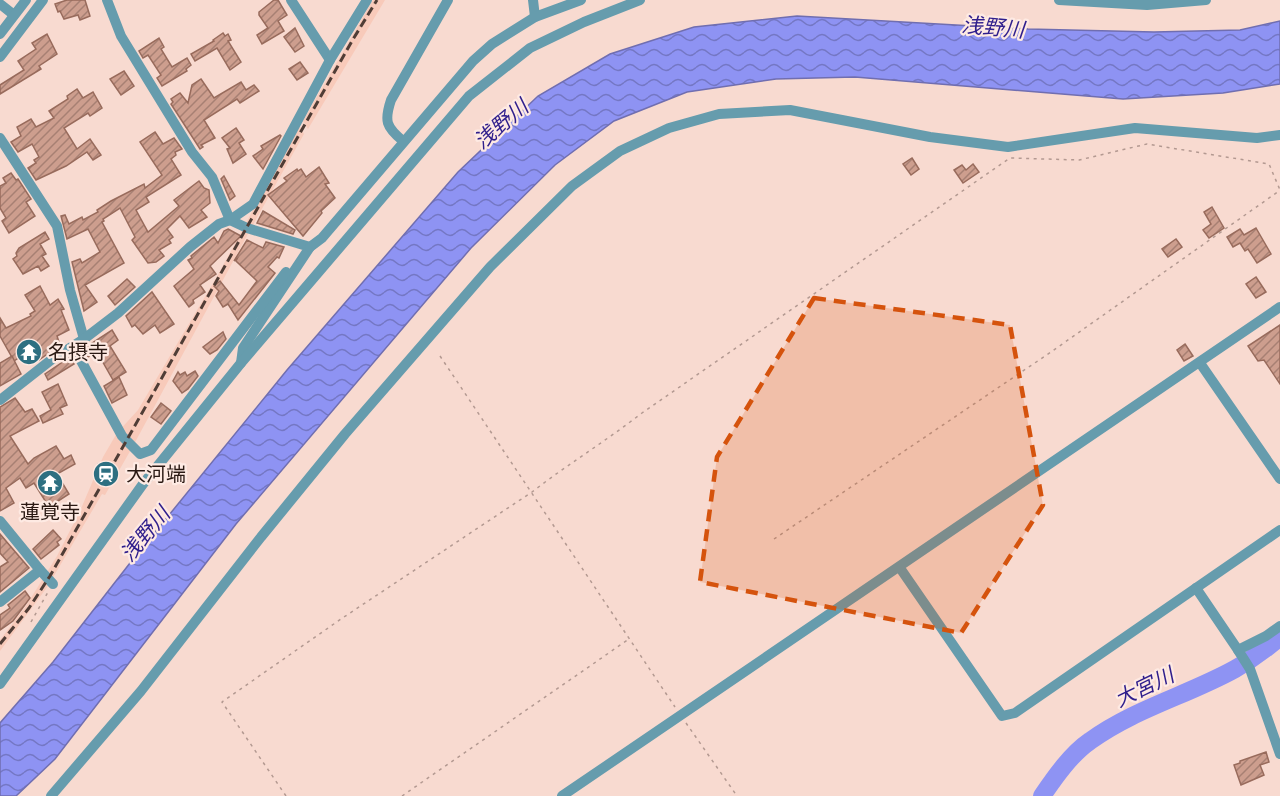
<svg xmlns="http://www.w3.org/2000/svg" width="1280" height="796" font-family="Poppins,'Noto Sans JP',sans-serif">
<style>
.built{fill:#f8caba}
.water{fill:url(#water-waves);stroke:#706eb0;stroke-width:1.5}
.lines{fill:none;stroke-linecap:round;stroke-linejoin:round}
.river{stroke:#8e93f3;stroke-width:18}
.building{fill:url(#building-hatch);stroke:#986b5c;stroke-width:1.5}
.path{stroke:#b39991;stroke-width:1.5;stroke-dasharray:3 4.5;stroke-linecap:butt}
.minor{stroke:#669cad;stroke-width:10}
.rail{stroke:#503d36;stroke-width:3;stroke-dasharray:9 4.5;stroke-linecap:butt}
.marked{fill:#d5530d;fill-opacity:0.2;stroke:#d5530d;stroke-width:4.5;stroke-dasharray:12 8;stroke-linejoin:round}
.labels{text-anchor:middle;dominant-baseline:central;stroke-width:4.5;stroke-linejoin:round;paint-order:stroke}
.poi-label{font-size:20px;fill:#2a1913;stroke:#feeae3;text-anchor:start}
.water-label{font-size:21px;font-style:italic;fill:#2f1e8c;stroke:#feeae3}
</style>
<defs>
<pattern id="water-waves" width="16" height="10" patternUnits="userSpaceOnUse" patternTransform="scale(1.5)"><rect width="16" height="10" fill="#8e93f3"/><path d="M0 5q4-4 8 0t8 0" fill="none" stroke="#7477c4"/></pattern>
<pattern id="building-hatch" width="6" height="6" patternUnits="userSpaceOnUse" patternTransform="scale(1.5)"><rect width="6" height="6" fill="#cd9e8e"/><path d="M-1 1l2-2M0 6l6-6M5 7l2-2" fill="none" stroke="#a78073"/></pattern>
</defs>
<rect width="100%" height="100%" fill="#f8dad0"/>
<g class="built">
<polygon points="373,0 385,0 308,129 303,121"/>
<polygon points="299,125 304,134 249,232 133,446 105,495 102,494 48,586 0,651 0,640 26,606 57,556 80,511 103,457 117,433 138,410 219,273"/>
</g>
<polygon class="water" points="797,16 1028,29 1154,32 1240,30 1280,21 1280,84 1223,93 1123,99 855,77 776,79 687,92 614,121 555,165 471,248 236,524 55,759 16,796 0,796 0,723 53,662 130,563 287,370 458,172 538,96 610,54 694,27"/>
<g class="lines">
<path class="river" d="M 1042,796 C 1055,777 1071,754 1090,741 C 1134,709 1188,695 1235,669 C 1251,660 1266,649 1280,637"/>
</g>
<g class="building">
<polygon points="67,0 85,0 90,16 80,20 78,15 64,19 60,11 58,12 55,4"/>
<polygon points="274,0 278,0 287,15 278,21 284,31 262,44 257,35 268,28 259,15 259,12"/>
<polygon points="295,28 304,46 295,52 284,37"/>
<polygon points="223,33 225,36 228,34 231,40 228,41 241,62 230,70 217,48 195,61 191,54 214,41 213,40"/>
<polygon points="47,34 57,54 39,66 41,69 0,94 0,85 24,70 18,61 36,49 32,43"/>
<polygon points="159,38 164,47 161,49 172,67 187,58 191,65 186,69 187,71 162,86 157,78 161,75 148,55 143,58 139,51"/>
<polygon points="300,62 308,73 297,80 289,69"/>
<polygon points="124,71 134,86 121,95 110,79"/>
<polygon points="201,79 214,98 241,82 246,90 254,85 259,91 240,103 237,99 204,120 215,138 201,145 203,147 200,149 171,104 173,102 171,99 180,93 188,103 192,85"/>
<polygon points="77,89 83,98 93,92 102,108 90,116 88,113 64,128 77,149 90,139 101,155 93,160 87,152 66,166 36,180 28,168 36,163 34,160 39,157 32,144 18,152 11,142 21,136 17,127 31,119 36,127 54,118 49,111 68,99 67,96"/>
<polygon points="236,128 244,140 239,143 246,154 233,163 227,149 230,148 222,138"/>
<polygon points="155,132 163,144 174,138 182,149 175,152 176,155 171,159 181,175 146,197 149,202 136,210 148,232 179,206 174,200 199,181 204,188 209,190 210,203 201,210 207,217 189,228 180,216 167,229 173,237 169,240 171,243 159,250 164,256 156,262 148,263 132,240 135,237 120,208 103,219 104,221 102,222 124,263 85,285 97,302 84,311 72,262 80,259 82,263 100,252 88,229 67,239 61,216 65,215 69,224 82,217 83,220 98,212 97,210 111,201 144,184 145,188 162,175 140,142"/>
<polygon points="280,135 281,136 263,169 253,156 263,149 261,146"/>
<polygon points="912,158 919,169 911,175 903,164"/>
<polygon points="973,164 979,172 963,183 954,170 962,165 966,170"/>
<polygon points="319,167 329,183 325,184 335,198 321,211 322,213 303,236 268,195 287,181 284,178 297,169 298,171 301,169 306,177"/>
<polygon points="11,173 16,180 18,179 31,199 26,202 35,216 9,233 2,221 6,218 0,208 0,186 6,183 3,178"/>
<polygon points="224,176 235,196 230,200 221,179"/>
<polygon points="1212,207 1224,228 1209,238 1203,230 1211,224 1204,212"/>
<polygon points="263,211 295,230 293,234 257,223"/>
<polygon points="1256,228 1271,254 1257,263 1248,249 1245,251 1240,243 1233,247 1227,237 1240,229 1244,235"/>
<polygon points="228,229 241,236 210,266 216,274 200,285 205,292 193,300 194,303 189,307 174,286 194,269 188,260 192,258 191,256 214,237 218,243 224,231"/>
<polygon points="45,232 49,239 40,244 46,254 42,256 49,266 41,271 38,266 23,274 13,259 17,256 16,253 19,248"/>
<polygon points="1176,239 1182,247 1168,257 1162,249"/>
<polygon points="247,240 263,248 266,242 284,247 279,258 277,257 268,267 275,273 238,320 228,304 223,307 216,296 219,291 214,286 220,281 239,305 257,281 236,261 237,259 234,261"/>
<polygon points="1256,277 1266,292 1256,298 1246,284"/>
<polygon points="127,279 135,287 115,305 108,296"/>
<polygon points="40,286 50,305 58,299 64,309 61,310 69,330 57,336 60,345 39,360 32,349 14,361 0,336 0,318 6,328 31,316 30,314 35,311 25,295"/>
<polygon points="152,292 174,324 160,333 155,325 143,334 135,325 132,327 126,316"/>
<polygon points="1280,325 1280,384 1264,360 1258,361 1248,346"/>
<polygon points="112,330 118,340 110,346 126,372 113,380 97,352 88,357 83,349"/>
<polygon points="223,332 226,339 217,350 210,354 203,347"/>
<polygon points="1185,344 1193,356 1184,361 1177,350"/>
<polygon points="12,356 21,374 0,386 0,363"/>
<polygon points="70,357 74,364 48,380 45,374"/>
<polygon points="195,371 198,376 188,389 182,393 173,381 178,372 180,375 185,372 187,376"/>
<polygon points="119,377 127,395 112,403 104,386"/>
<polygon points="58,384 67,405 60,408 63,414 43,423 40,416 51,410 42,392"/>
<polygon points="15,398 25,412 32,409 39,421 10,436 28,464 34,458 56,446 64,459 71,455 75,464 57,474 69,494 49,507 34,483 26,488 20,478 6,488 14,503 0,511 0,407"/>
<polygon points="161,403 171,411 161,424 151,417"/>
<polygon points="53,530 61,539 57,542 59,545 41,559 33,549"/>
<polygon points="0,534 29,568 0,592 0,567 8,562 0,553"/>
<polygon points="25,591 30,598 13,621 0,630 0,615 10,608 8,605"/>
<polygon points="1266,752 1269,762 1260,765 1264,775 1241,785 1234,765 1240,763 1240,761"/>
</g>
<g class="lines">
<g class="path">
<polyline points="440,356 675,707"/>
<polyline points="774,539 1051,352 1279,191"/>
<polyline points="31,622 48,592"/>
<polyline points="686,723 737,796"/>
<path d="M 286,796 L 222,702 L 341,619 L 532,492 C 568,464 606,441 642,413 L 1010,158 L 1079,160 L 1147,144 L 1269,164 L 1280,190"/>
<polyline points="402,796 629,639"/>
</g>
<g class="minor">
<polyline points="107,0 121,36 192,152 212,177 230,220 247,228 310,247 243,348 241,363"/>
<polyline points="291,0 330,60"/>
<polyline points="533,0 535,17"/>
<polyline points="1059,0 1147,5 1206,0"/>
<polyline points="0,4 14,15"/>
<polyline points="0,34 26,0"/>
<polyline points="0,57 43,0"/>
<polyline points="0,138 57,226 70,290 84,339"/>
<path d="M 403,141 C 386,127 384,121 391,100 L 448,0"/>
<polyline points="310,247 322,238 473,61 492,44 535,17 581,0"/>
<polyline points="73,346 122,436 140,454 151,450 286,272"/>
<polyline points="1200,363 1280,479"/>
<polyline points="0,400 51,360 84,339 118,313 190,247 219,224 230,220 253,204 330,60 367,0"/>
<polyline points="0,521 40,570 0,602"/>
<polyline points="900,568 1002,716 1015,713 1280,530"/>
<polyline points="40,570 53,584"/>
<polyline points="1196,588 1238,650"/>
<polyline points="1280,626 1266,636 1238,650 1250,669 1280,754"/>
<polyline points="0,684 143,484 241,363 469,96 530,48 584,22 640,0"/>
<polyline points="51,796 141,691 261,537 345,434 490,267 572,186 620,151 669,128 719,114 790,110 930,137 1008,147 1135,128 1257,138 1280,135"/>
<polyline points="562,796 1280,307"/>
</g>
<polyline class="rail" points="0,644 29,608 50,576 352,41 377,0"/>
</g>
<path class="marked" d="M 814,298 L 1010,325 L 1043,505 L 961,633 L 700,582 L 717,457 Z"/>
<defs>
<g id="temple-disc" transform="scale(1.35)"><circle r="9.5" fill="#2d6f81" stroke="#feeae3"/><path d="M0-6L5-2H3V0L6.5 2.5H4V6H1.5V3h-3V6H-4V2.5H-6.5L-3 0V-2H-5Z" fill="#fff"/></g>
<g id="station-disc" transform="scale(1.35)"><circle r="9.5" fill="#2d6f81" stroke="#feeae3"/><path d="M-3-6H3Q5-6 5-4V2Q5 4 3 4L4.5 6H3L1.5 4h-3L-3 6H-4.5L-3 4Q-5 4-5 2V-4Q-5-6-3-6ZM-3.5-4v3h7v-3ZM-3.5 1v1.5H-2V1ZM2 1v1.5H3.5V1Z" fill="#fff"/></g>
</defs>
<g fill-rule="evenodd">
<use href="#temple-disc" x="29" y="352"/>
<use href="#station-disc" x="106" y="474"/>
<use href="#temple-disc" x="50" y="483"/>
</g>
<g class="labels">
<g class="poi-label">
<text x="48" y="352">名摂寺</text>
<text x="126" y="474">大河端</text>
<text x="50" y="512" text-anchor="middle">蓮覚寺</text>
</g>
<g class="water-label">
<text transform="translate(993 27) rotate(5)">浅野川</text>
<text transform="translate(501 124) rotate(-40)">浅野川</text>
<text transform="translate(145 534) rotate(-50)">浅野川</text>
<text transform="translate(1144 687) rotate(-26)">大宮川</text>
</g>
</g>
</svg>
